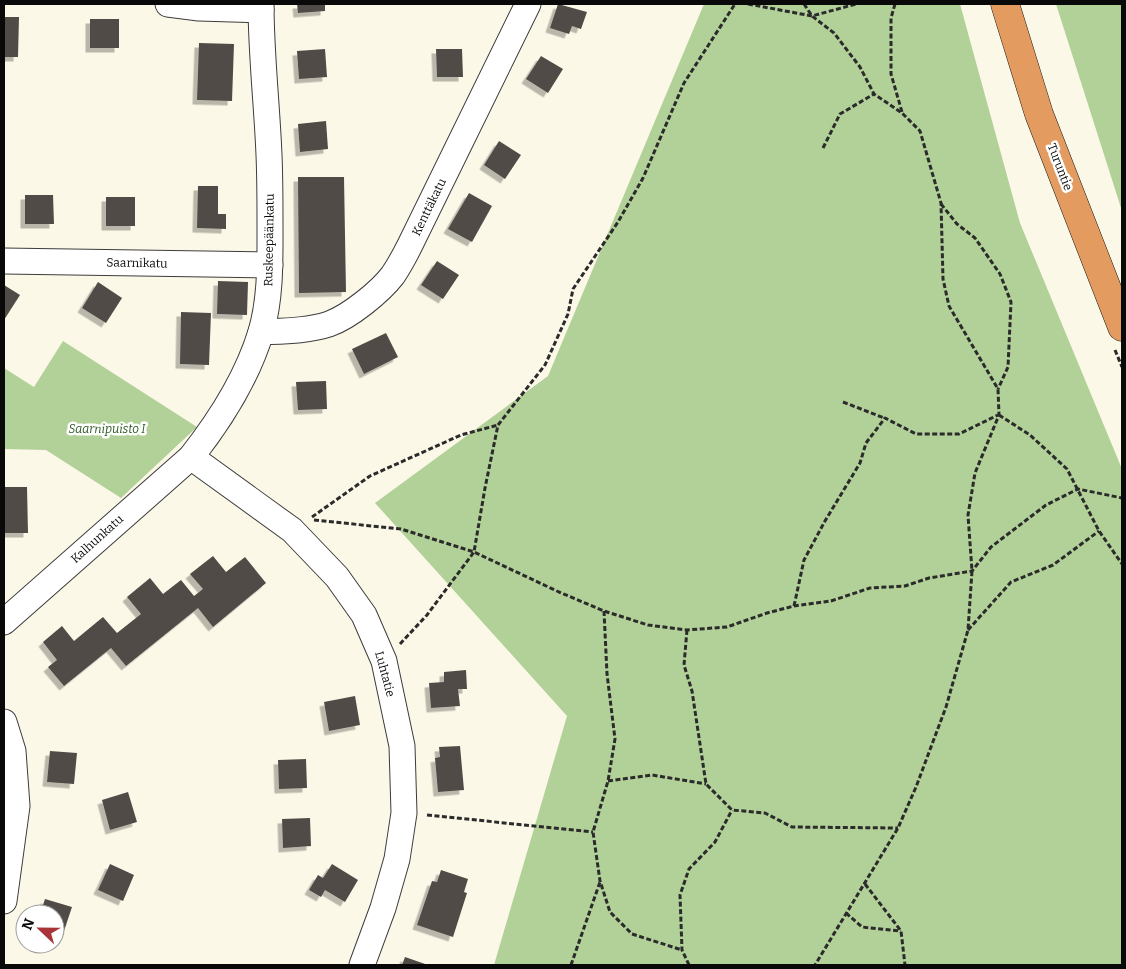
<svg xmlns="http://www.w3.org/2000/svg" width="1126" height="969" font-family="Bitter,serif">
<style>
.forest{fill:#b2d198}
.building{fill:#514b47;filter:url(#shadow)}
.lines{fill:none;stroke-linecap:round;stroke-linejoin:round}
.minor-casing{stroke:#3c3c3c;stroke-width:27}
.highway-casing{stroke:#1a1a1a;stroke-width:29}
.path{stroke:#2b2b2b;stroke-width:3;stroke-dasharray:5 2.5;stroke-linecap:butt}
.minor{stroke:#fff;stroke-width:25}
.highway{stroke:#e39b60;stroke-width:28}
.labels{text-anchor:middle;dominant-baseline:central;stroke-width:5;stroke-linejoin:round;paint-order:stroke}
.street-label{font-size:12px;fill:#090909;stroke:#fff}
.park-label{font-size:12px;font-style:italic;fill:#2e5822;stroke:#fff}
</style>
<defs>
<filter id="shadow"><feDropShadow dx="-4.5" dy="4.5" stdDeviation="0" flood-color="#0004"/></filter>
</defs>
<rect width="100%" height="100%" fill="#fcf8e8"/>
<g class="forest">
<polygon points="704,4 960,4 1020,223 1122,469 1122,965 494,965 567,716 375,503 548,376"/>
<polygon points="1056,4 1122,4 1122,211"/>
<polygon points="63,341 197,427 121,498 46,450 4,449 4,368 34,387"/>
</g>
<g class="building">
<polygon points="297,4 325,4 325,11 298,13"/>
<polygon points="558,4 587,12 581,29 572,26 569,34 550,28"/>
<polygon points="4,17 19,17 18,57 4,57"/>
<rect x="90" y="19" width="29" height="29"/>
<polygon points="199,43 234,44 232,101 197,100"/>
<polygon points="325,49 327,77 299,79 297,51"/>
<polygon points="436,49 462,49 463,77 437,77"/>
<polygon points="541,56 563,69 548,93 526,79"/>
<polygon points="326,121 328,149 300,152 298,124"/>
<polygon points="499,141 521,155 505,179 484,165"/>
<polygon points="298,177 344,177 346,292 299,293"/>
<polygon points="198,186 218,186 218,214 226,214 226,229 197,228"/>
<polygon points="469,193 492,206 472,242 448,229"/>
<polygon points="25,195 53,195 54,224 25,224"/>
<rect x="106" y="197" width="29" height="29"/>
<polygon points="437,261 459,275 443,299 421,285"/>
<polygon points="218,281 248,282 247,315 217,314"/>
<polygon points="98,282 122,298 106,323 82,308"/>
<polygon points="4,285 20,295 4,320"/>
<polygon points="181,312 211,313 209,365 180,364"/>
<polygon points="386,333 398,357 364,374 352,349"/>
<polygon points="326,381 327,409 298,410 296,382"/>
<polygon points="4,487 27,487 28,533 4,533"/>
<polygon points="213,556 226,572 245,557 266,583 213,627 198,608 126,666 111,648 64,686 48,667 57,660 43,642 62,626 74,641 103,617 117,633 141,614 127,597 150,578 163,594 181,580 194,596 203,589 190,574"/>
<polygon points="466,670 467,689 458,689 460,706 431,708 429,683 444,682 444,672"/>
<polygon points="355,696 360,725 329,731 324,702"/>
<polygon points="460,746 464,790 438,792 435,758 440,757 439,747"/>
<polygon points="50,751 77,753 74,784 47,782"/>
<polygon points="306,759 307,788 279,789 278,760"/>
<polygon points="128,792 137,822 110,830 102,800"/>
<polygon points="310,818 311,846 283,848 282,819"/>
<polygon points="110,864 134,875 123,901 98,890"/>
<polygon points="332,864 358,880 345,902 325,890 321,897 309,890 318,875 323,878"/>
<polygon points="441,870 468,879 464,892 467,893 453,937 417,925 432,881 437,882"/>
<polygon points="45,899 72,907 62,937 55,935 55,914 40,914"/>
<polygon points="405,957 428,965 402,965"/>
</g>
<g class="lines">
<g class="minor-casing">
<g id="minor">
<polyline points="168,4 199,8 261,10"/>
<polyline points="4,261 270,265"/>
<path d="M 261,332 C 283,331 308,331 329,324 C 349,317 380,292 393,275 C 399,266 405,255 410,245 L 528,4"/>
<polyline points="191,457 292,530 337,577 364,615 384,661 402,746 404,813 397,859 383,908 362,965"/>
<path d="M 4,622 L 191,457 C 221,419 247,378 261,332 C 271,297 270,260 270,223 C 270,200 270,178 269,155 C 267,105 261,54 261,4"/>
<polyline points="4,722 13,751 17,806 4,901"/>
</g>
</g>
<g class="highway-casing">
<polyline id="highway" points="1005,4 1039,114 1122,327"/>
</g>
<g class="path">
<polyline points="748,4 812,16 856,4"/>
<polyline points="804,4 812,16 834,33 860,67 874,94 902,113 920,131 941,203 943,279 949,306 998,389 999,415 975,473 968,515 972,571 968,630 946,707 916,787 898,828 815,965"/>
<polyline points="895,4 891,18 891,74 902,112"/>
<polyline points="823,148 840,114 874,94"/>
<polyline points="941,204 957,224 975,238 1000,274 1011,302 1008,367 998,389"/>
<polyline points="1115,350 1122,367"/>
<polyline points="843,402 884,418"/>
<polyline points="999,415 1030,435 1067,469 1099,531 1122,564"/>
<polyline points="312,517 370,476 461,435 498,425"/>
<polyline points="314,520 401,529 474,552 559,592 604,611 648,625 687,630 727,627 767,613 794,606 831,601 870,588 905,586 929,578 972,571 991,547 1046,505 1078,489 1122,498"/>
<polyline points="794,606 804,560 825,521 860,463 866,443 885,418 916,434 959,434 998,415"/>
<polyline points="604,611 607,674 615,739 608,781 593,832 600,881 610,912 632,934 682,950"/>
<polyline points="687,630 684,665 692,691 706,784 732,810 765,813 792,827 898,828"/>
<polyline points="968,630 1011,582 1053,565 1099,531"/>
<polyline points="400,644 427,615 474,552 485,488 498,425 545,365 568,314 573,289 618,222 643,178 684,83 735,4"/>
<polyline points="608,781 652,775 706,784"/>
<polyline points="427,815 593,832"/>
<polyline points="865,884 901,931 905,965"/>
<polyline points="846,913 862,927 901,931"/>
<polyline points="571,965 600,882"/>
<polyline points="689,965 682,950 680,895 689,869 715,842 732,810"/>
</g>
<use href="#minor" class="minor"/>
<use href="#highway" class="highway"/>
</g>
<g class="labels">
<g class="street-label">
<text transform="translate(1060 167) rotate(69)">Turuntie</text>
<text transform="translate(429 207) rotate(-64)">Kenttäkatu</text>
<text transform="translate(269 240) rotate(-89)">Ruskeepäänkatu</text>
<text transform="translate(137 263) rotate(1)">Saarnikatu</text>
<text transform="translate(97 539) rotate(-42)">Kalhunkatu</text>
<text transform="translate(385 674) rotate(75)">Luhtatie</text>
</g>
<g class="park-label">
<text x="107" y="429">Saarnipuisto I</text>
</g>
</g>
<rect width="1126" height="969" fill="none" stroke="#090909" stroke-width="10"/>
<g transform="translate(40 929) rotate(292)"><circle r="24" fill="#ffffff" stroke="#9d9d9d"/>
<path d="M0-4L9 19L0 12L-9 19Z" fill="#a83339"/>
<text y="-8" font-size="14" font-weight="bold" text-anchor="middle" fill="#090909">N</text>
</g>
</svg>
